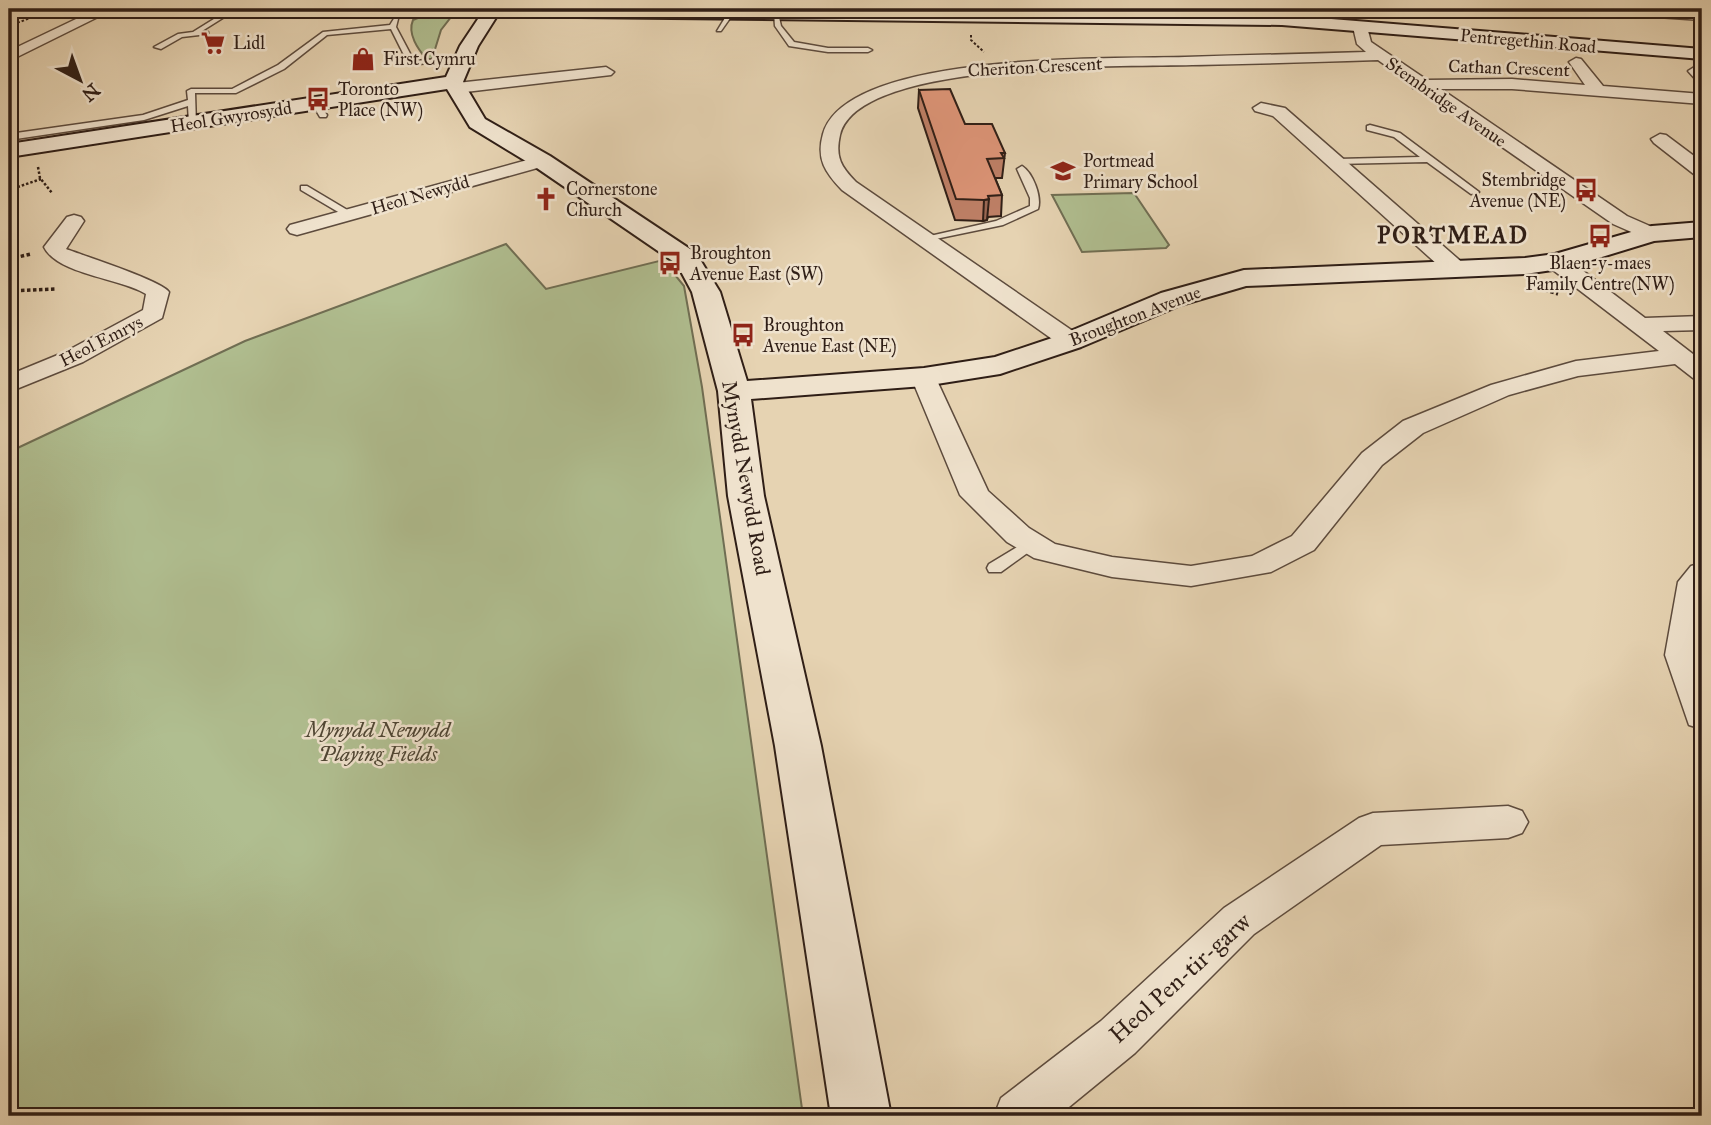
<svg xmlns="http://www.w3.org/2000/svg" width="1711" height="1125" font-family="'IM FELL Great Primer',serif">
<style>
.green{fill:#b0be90;stroke:#706e53;stroke-width:2}
.lines{fill:none;stroke-linecap:round;stroke-linejoin:round}
.lane-casing{stroke:#5d4b3d;stroke-width:3}
.street-casing{stroke:#5d4b3d;stroke-width:3}
.secondary-casing{stroke:#2f1e16;stroke-width:4}
.path-far2{stroke:#2f1e16;stroke-width:2;stroke-dasharray:2.5 2;stroke-linecap:butt}
.path-far1{stroke:#2f1e16;stroke-width:2.5;stroke-dasharray:2.5 2;stroke-linecap:butt}
.path{stroke:#2f1e16;stroke-width:3.5;stroke-dasharray:3.5 2.5;stroke-linecap:butt}
.lane{fill:#efe2cd;fill-rule:evenodd}
.street{fill:#efe2cd;fill-rule:evenodd}
.secondary{fill:#efe2cd;fill-rule:evenodd}
.wall{fill:#bf8067;stroke:#2f1e16;stroke-width:2}
.shaded-wall{fill:#9b6854;stroke:#2f1e16;stroke-width:2}
.building{fill:#de9578;stroke:#2f1e16;stroke-width:2}
.labels{text-anchor:middle;dominant-baseline:central;stroke-width:5;stroke-linejoin:round;paint-order:stroke}
.far-street-label{font-size:18px;fill:#2f1e16;stroke:#efe2cd}
.far-poi-label{font-size:18px;fill:#2f1e16;stroke:#efe2cd;text-anchor:start}
.street-label{font-size:21px;fill:#2f1e16;stroke:#efe2cd}
.park-label{font-size:21px;font-style:italic;fill:#4f4634;stroke:#efe2cd}
.far-district-label{font-size:23px;font-weight:bold;letter-spacing:2px;fill:#2f1e16;stroke:#efe2cd}
.near-street-label{font-size:24px;fill:#2f1e16;stroke:#efe2cd}
</style>
<rect width="100%" height="100%" fill="#e6d3b2"/>
<filter id="stains"><feTurbulence type="fractalNoise" baseFrequency=".00286" numOctaves="4"/><feColorMatrix values="0 0 0 0 .2 0 0 0 0 .09 0 0 0 0 .02 0 0 0 .5 -.17"/></filter>
<radialGradient id="worn" r=".72"><stop offset=".6" stop-color="#630" stop-opacity="0"/><stop offset="1" stop-color="#630" stop-opacity=".3"/></radialGradient>
<g class="green">
<path d="M 425,15 L 451,17 L 441,30 L 432,59 L 427,60 C 418,49 407,34 413,20 Z"/>
<polygon points="1134,193 1169,245 1166,248 1082,252 1052,195"/>
<polygon points="506,244 546,289 663,260 684,286 702,387 803,1116 9,1116 9,452 245,341"/>
</g>
<g class="lines">
<g class="lane-casing">
<g id="lane">
<polygon points="230,9 237,9 202,31 208,32 208,34 182,37 161,49 154,47 178,34 193,32"/>
<polygon points="728,13 733,14 721,31 717,31"/>
<polygon points="774,13 778,13 781,26 794,42 828,48 868,48 872,50 868,52 828,52 789,46 775,26"/>
<polygon points="395,17 398,19 396,27 414,61 464,57 468,59 409,65 391,29 327,35 284,69 236,93 195,93 196,125 189,123 188,106 144,120 9,140 9,134 143,115 188,100 187,91 191,89 232,89 278,65 323,32 390,25"/>
<polygon points="311,102 317,102 327,115 326,117 320,117"/>
<polygon points="1370,125 1400,133 1479,192 1471,194 1427,162 1335,164 1333,162 1338,159 1420,157 1394,137 1367,130 1367,126"/>
<path d="M 1022,166 C 1033,173 1042,197 1038,209 L 1003,225 L 921,242 L 921,238 L 996,221 L 1030,206 L 1030,198 L 1017,169 Z"/>
<polygon points="301,186 307,186 354,214 345,216 301,190"/>
<polygon points="1032,538 1037,540 1040,543 1037,546 1001,572 989,572 987,568 989,564"/>
</g>
</g>
<g class="street-casing">
<g id="street">
<polygon points="97,9 114,9 9,61 9,51"/>
<polygon points="1590,9 1702,12 1702,20 1597,13"/>
<path d="M 1360,23 L 1367,27 L 1371,42 L 1427,80 L 1512,79 L 1585,85 L 1569,62 L 1576,58 L 1581,59 L 1603,86 L 1702,94 L 1702,104 L 1512,89 L 1441,89 L 1627,216 L 1659,230 L 1662,234 L 1659,238 L 1645,238 L 1613,224 L 1420,90 L 1413,88 L 1412,84 L 1378,60 C 1316,62 1254,64 1192,65 C 1128,67 858,59 840,135 C 835,157 841,167 856,182 L 1080,336 L 1083,341 L 1080,346 L 1071,348 L 1062,346 L 842,190 C 825,172 816,159 823,134 C 846,51 1114,59 1185,57 C 1245,55 1306,54 1366,52 L 1357,44 L 1353,27 Z"/>
<polygon points="1696,66 1702,69 1702,83 1697,81 1688,71"/>
<polygon points="606,67 614,72 611,75 457,93 449,88 457,83"/>
<polygon points="1261,103 1285,108 1465,265 1468,270 1465,275 1449,275 1273,116 1255,111 1253,108"/>
<polygon points="1660,134 1666,135 1702,162 1702,176 1695,175 1654,143 1651,139"/>
<polygon points="542,156 551,161 548,165 297,235 290,233 287,229 290,225"/>
<path d="M 74,215 L 81,217 L 84,221 L 66,249 C 85,256 162,281 169,292 L 162,318 L 83,362 L 9,392 L 9,375 L 65,352 L 143,310 L 146,294 C 121,278 58,275 44,247 L 67,217 Z"/>
<polygon points="1557,256 1565,257 1645,318 1702,316 1702,330 1663,331 1702,361 1702,381 1693,378 1675,364 1578,376 1509,395 1423,433 1382,465 1314,550 1271,572 1191,586 1112,577 1034,558 1007,542 960,495 911,377 915,372 924,369 933,372 988,491 1029,528 1055,544 1112,557 1191,566 1252,556 1292,536 1362,453 1403,421 1491,385 1576,361 1659,351 1549,267 1546,262 1549,257"/>
<polygon points="1702,563 1702,635 1699,655 1702,664 1702,729 1689,725 1665,655 1678,582 1691,566"/>
<polygon points="1508,806 1522,811 1528,822 1522,833 1508,838 1381,845 1254,934 1135,1053 1058,1116 994,1116 1001,1098 1101,1021 1224,908 1359,818 1373,813"/>
</g>
</g>
<g class="secondary-casing">
<polygon id="secondary" points="296,9 715,9 1282,15 1702,49 1702,59 1282,25 497,16 478,46 463,82 485,119 550,156 696,253 720,292 747,381 924,368 995,357 1061,335 1161,293 1244,270 1525,258 1555,254 1652,226 1702,222 1702,237 1654,241 1566,268 1525,274 1246,286 1181,305 1081,347 1000,374 924,386 751,399 764,496 821,746 891,1116 831,1116 775,746 728,496 718,391 692,292 677,264 534,166 470,127 447,89 9,157 9,144 446,77 460,46 480,16 304,14"/>
</g>
<g class="path-far2">
<polyline points="9,26 54,9"/>
<polyline points="971,35 971,40 984,52"/>
</g>
<g class="path-far1">
<polyline points="38,167 40,178 52,193"/>
<polyline points="9,190 41,179"/>
</g>
<g class="path">
<polyline points="9,259 31,254"/>
<polyline points="1539,288 1558,294"/>
<polyline points="9,291 55,289"/>
</g>
<use href="#lane" class="lane"/>
<use href="#street" class="street"/>
<use href="#secondary" class="secondary"/>
</g>
<g class="wall">
<polygon points="975,9 1112,9 1111,10"/>
<polygon points="1164,9 1180,9 1178,11 1165,11"/>
<polygon points="919,90 965,124 1005,153 1002,178 995,178 1002,195 1001,216 988,217 987,220 983,221 955,220 918,108"/>
</g>
<polygon class="shaded-wall" points="989,199 987,220 983,221 984,200"/>
<polygon class="building" points="950,89 965,124 992,124 1005,153 1001,153 1004,158 987,159 1002,195 988,196 989,199 984,200 956,199 919,90"/>
<defs>
<g id="supermarket-bare" transform="scale(1.89)"><path d="M-6-5.5h2.5l.6 2H6L4.5 2H-2.5L-4.4-4H-6ZM-1.5 3.2a1.3 1.3 0 1 0 .1 0ZM3 3.2a1.3 1.3 0 1 0 .1 0Z" fill="#8f2418" stroke="#efe2cd" stroke-width="2.5" paint-order="stroke"/></g>
<g id="shop-bare" transform="scale(1.89)"><path d="M-5-2.5h2.3a2.7 3.5 0 0 1 5.4 0H5L5.5 6h-11ZM-1.5-2.5h3a1.5 2.3 0 0 0-3 0Z" fill="#8f2418" stroke="#efe2cd" stroke-width="2.5" paint-order="stroke"/></g>
<g id="bus-bare" transform="scale(1.89)"><path d="M-5-6H5V4H4V6H2V4H-2V6H-4V4H-5ZM-3.5-4V0h7V-4ZM-3.5 1.2v1.5H-2V1.2ZM2 1.2v1.5H3.5V1.2Z" fill="#8f2418" stroke="#efe2cd" stroke-width="2.5" paint-order="stroke"/></g>
<g id="school-bare" transform="scale(1.89)"><path d="M0-5L7-2L0 1L-7-2ZM-4 1L0 2.5L4 1V4Q0 6-4 4Z" fill="#8f2418" stroke="#efe2cd" stroke-width="2.5" paint-order="stroke"/></g>
<g id="church-bare" transform="scale(1.89)"><path d="M-1.2-6h2.4v3.5h3.3v2.4h-3.3V6h-2.4V-.1h-3.3v-2.4h3.3Z" fill="#8f2418" stroke="#efe2cd" stroke-width="2.5" paint-order="stroke"/></g>
</defs>
<g fill-rule="evenodd">
<use href="#supermarket-bare" x="213" y="43"/>
<use href="#shop-bare" x="363" y="59"/>
<use href="#bus-bare" x="318" y="99"/>
<use href="#school-bare" x="1063" y="171"/>
<use href="#bus-bare" x="1586" y="190"/>
<use href="#church-bare" x="546" y="199"/>
<use href="#bus-bare" x="1600" y="236"/>
<use href="#bus-bare" x="670" y="263"/>
<use href="#bus-bare" x="743" y="335"/>
</g>
<g class="labels">
<g class="far-street-label">
<text transform="translate(1528 41) rotate(5)">Pentregethin Road</text>
<text transform="translate(1035 67) rotate(-3)">Cheriton Crescent</text>
<text transform="translate(1509 68) rotate(2)">Cathan Crescent</text>
<text transform="translate(1446 102) rotate(35)">Stembridge Avenue</text>
<text transform="translate(231 117) rotate(-9)">Heol Gwyrosydd</text>
<text transform="translate(420 195) rotate(-16)">Heol Newydd</text>
<text transform="translate(1135 316) rotate(-21)">Broughton Avenue</text>
<text transform="translate(101 341) rotate(-27)">Heol Emrys</text>
</g>
<g class="far-poi-label">
<text x="233" y="43">Lidl</text>
<text x="383" y="59">First Cymru</text>
<text x="338" y="89">Toronto<tspan x="338" dy="21">Place (NW)</tspan></text>
<text x="1083" y="161">Portmead<tspan x="1083" dy="21">Primary School</tspan></text>
<text x="1566" y="180" text-anchor="end">Stembridge<tspan x="1566" dy="21">Avenue (NE)</tspan></text>
<text x="566" y="189">Cornerstone<tspan x="566" dy="21">Church</tspan></text>
<text x="690" y="253">Broughton<tspan x="690" dy="21">Avenue East (SW)</tspan></text>
<text x="1600" y="263" text-anchor="middle">Blaen-y-maes<tspan x="1600" dy="21">Family Centre(NW)</tspan></text>
<text x="763" y="325">Broughton<tspan x="763" dy="21">Avenue East (NE)</tspan></text>
</g>
<g class="street-label">
<text transform="translate(746 478) rotate(80)">Mynydd Newydd Road</text>
</g>
<g class="park-label">
<text x="378" y="730">Mynydd Newydd<tspan x="378" dy="24">Playing Fields</tspan></text>
</g>
<g class="far-district-label">
<text x="1453" y="235">PORTMEAD</text>
</g>
<g class="near-street-label">
<text transform="translate(1180 978) rotate(-42)">Heol Pen-tir-garw</text>
</g>
</g>
<rect width="1711" height="1125" fill="none" stroke="#e6d3b2" stroke-width="35"/>
<rect x="10" y="10" width="1690" height="1104" fill="none" stroke="#2f1e16" stroke-width="3.5"/>
<rect x="18" y="18" width="1676" height="1090" fill="none" stroke="#2f1e16" stroke-width="2"/>
<g transform="translate(80 80) rotate(139)" stroke="#efe2cd" stroke-width="5" paint-order="stroke">
<path d="M0-5L12 26L0 18L-12 26Z" fill="#2f1e16"/>
<text y="-10" font-size="19" font-weight="bold" text-anchor="middle" fill="#2f1e16">N</text>
</g>
<rect width="100%" height="100%" filter="url(#stains)"/>
<rect width="100%" height="100%" fill="url(#worn)"/>
</svg>
